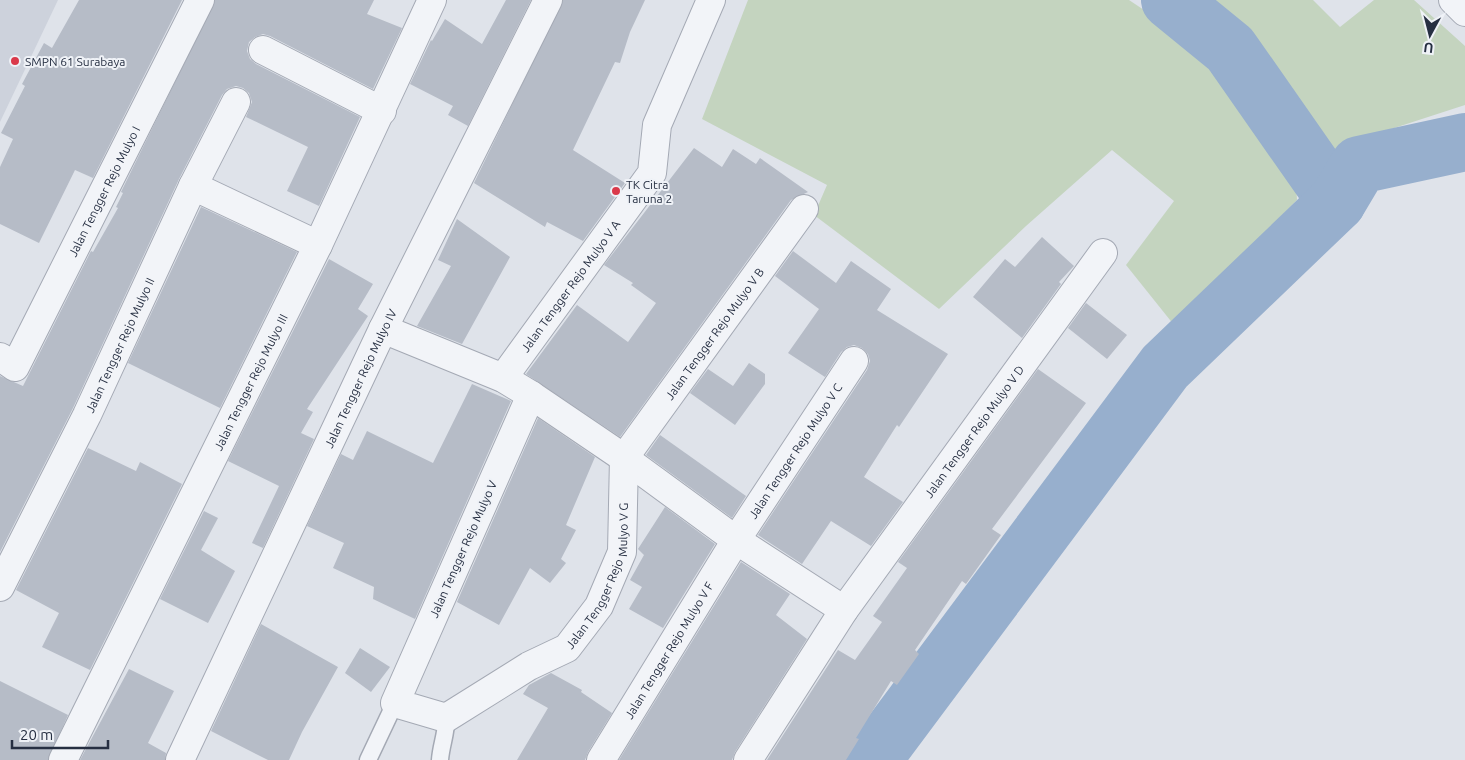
<svg xmlns="http://www.w3.org/2000/svg" width="1465" height="760" font-family="Ubuntu,sans-serif">
<style>
.built{fill:#cdd2dc}
.green{fill:#c4d4bf}
.lines{fill:none;stroke-linecap:round;stroke-linejoin:round}
.river{stroke:#97afcd;stroke-width:58}
.building{fill:#b6bcc7}
.service-casing{stroke:#a4a9b4;stroke-width:19}
.minor-casing{stroke:#a4a9b4;stroke-width:30}
.service{stroke:#f2f4f8;stroke-width:16}
.minor{stroke:#f2f4f8;stroke-width:28}
.poi-dot{fill:#da394a;stroke:#eff2f7;stroke-width:2}
.labels{text-anchor:middle;dominant-baseline:central;stroke-width:4;stroke-linejoin:round;paint-order:stroke}
.poi-label{font-size:12px;fill:#262f42;stroke:#eff2f7;text-anchor:start}
.street-label{font-size:12px;fill:#262f42;stroke:#eff2f7}
</style>
<rect width="100%" height="100%" fill="#dfe3ea"/>
<polygon class="built" points="0,0 58,0 0,122"/>
<g class="green">
<polygon points="748,0 1129,0 1159,20 1241,97 1295,168 1297,200 1174,325 1126,265 1174,201 1112,150 1026,226 939,309 814,215 827,185 702,119"/>
<polygon points="1194,0 1313,0 1340,27 1374,0 1414,0 1465,46 1465,105 1345,144 1329,165 1249,38"/>
</g>
<g class="lines">
<g class="river">
<polyline points="1170,0 1230,49 1337,202"/>
<polyline points="872,760 1165,367 1337,202 1359,165 1465,142"/>
</g>
</g>
<g class="building">
<polygon points="79,0 182,0 93,178 75,170 39,243 0,224 0,167 13,139 1,133 25,86 22,84 44,43 52,48"/>
<polygon points="215,0 374,0 367,14 402,28 373,89 270,36 263,34 255,37 249,42 247,51 250,59 256,64 360,117 319,206 287,191 308,147 246,117 252,102 249,93 243,88 236,86 227,89 222,95 179,179 73,408 0,552 0,376 23,386 91,251 93,252 118,208 116,207 123,193 121,192"/>
<polygon points="506,0 531,0 468,126 448,115 453,106 410,84 431,40 432,41 445,19 482,44"/>
<polygon points="563,0 645,0 630,32 620,63 615,62 573,150 625,183 583,241 547,222 545,227 474,183"/>
<polygon points="694,148 722,167 733,149 756,164 760,158 808,192 791,200 620,437 526,374 577,305 628,342 656,303 631,285 633,283 604,265"/>
<polygon points="201,207 297,252 220,408 128,363"/>
<polygon points="457,219 510,257 462,344 417,326 451,266 438,260"/>
<polygon points="1042,237 1074,266 1059,282 1061,284 1022,338 973,297 1005,259 1015,267"/>
<polygon points="793,251 836,283 851,261 891,289 877,310 948,354 899,427 897,425 864,477 903,502 871,546 831,521 802,564 758,535 867,370 870,361 868,354 862,348 854,345 847,347 841,352 825,377 788,353 819,309 775,276"/>
<polygon points="329,259 373,284 358,309 368,316 307,409 313,412 301,433 314,439 263,548 252,543 279,486 228,461"/>
<polygon points="1086,303 1127,335 1107,359 1068,328"/>
<polygon points="749,363 765,374 765,384 735,425 690,393 708,369 733,386"/>
<polygon points="1038,369 1086,403 992,529 1001,535 966,584 962,581 915,650 919,654 897,685 891,681 856,738 859,739 846,760 767,760 838,650 855,660 882,622 873,616 907,568 898,562"/>
<polygon points="472,384 511,401 415,619 373,599 374,587 333,568 344,543 307,526 341,454 353,460 367,431 433,463"/>
<polygon points="538,418 595,457 566,525 576,530 561,559 566,563 550,583 530,568 499,625 457,602"/>
<polygon points="660,435 746,496 732,518 646,455"/>
<polygon points="88,448 136,471 140,462 182,484 90,670 42,647 59,613 16,590"/>
<polygon points="665,507 715,544 663,628 629,609 642,587 630,580 644,555 638,549"/>
<polygon points="204,511 218,518 201,550 235,571 208,623 160,599"/>
<polygon points="741,562 790,594 776,615 807,639 735,752 732,760 619,760"/>
<polygon points="261,624 338,667 302,732 289,760 268,760 211,731"/>
<polygon points="360,648 390,667 371,692 345,673"/>
<polygon points="129,669 174,691 148,743 166,753 165,760 80,760"/>
<polygon points="551,673 582,690 581,692 612,713 588,752 585,760 517,760 548,708 523,694 529,685"/>
<polygon points="0,681 68,715 48,760 0,760"/>
</g>
<g class="lines">
<g class="service-casing">
<g id="service">
<polyline points="368,760 395,703"/>
<path d="M 440,760 C 441,745 447,732 446,718"/>
</g>
</g>
<g class="minor-casing">
<g id="minor">
<polyline points="1453,0 1465,12"/>
<polyline points="263,50 382,111"/>
<polyline points="193,186 318,245"/>
<polyline points="383,329 503,378 531,395 624,458 736,540 844,610"/>
<path id="s1" d="M 0,357 L 15,367 L 200,0"/>
<path id="s2" d="M 503,378 L 652,173 L 657,125 L 711,0"/>
<path id="s3" d="M 531,395 L 395,703 L 446,718 L 529,666 L 567,648 L 599,606 L 622,552 L 624,458 L 804,209"/>
<path id="s4" d="M 0,587 L 87,415 L 193,186 L 236,102"/>
<path id="s5" d="M 63,760 L 318,245 L 432,0"/>
<path id="s6" d="M 180,760 L 383,329 L 548,0"/>
<path id="s7" d="M 601,760 L 736,540 L 854,361"/>
<path id="s8" d="M 748,760 L 844,610 L 1103,253"/>
</g>
</g>
<use href="#service" class="service"/>
<use href="#minor" class="minor"/>
</g>
<g class="poi-dot">
<circle cx="15" cy="61" r="5"/>
<circle cx="616" cy="191" r="5"/>
</g>
<g class="labels">
<g class="poi-label">
<text x="25" y="61">SMPN 61 Surabaya</text>
<text x="626" y="184">TK Citra<tspan x="626" dy="14">Taruna 2</tspan></text>
</g>
<g class="street-label">
<text stroke="none"><textPath href="#s1" startOffset="215">Jalan Tengger Rejo Mulyo I</textPath></text>
<text stroke="none"><textPath href="#s2" startOffset="114">Jalan Tengger Rejo Mulyo V A</textPath></text>
<text stroke="none"><textPath href="#s3" startOffset="889">Jalan Tengger Rejo Mulyo V B</textPath></text>
<text stroke="none"><textPath href="#s4" startOffset="270">Jalan Tengger Rejo Mulyo II</textPath></text>
<text stroke="none"><textPath href="#s6" startOffset="422">Jalan Tengger Rejo Mulyo IV</textPath></text>
<text stroke="none"><textPath href="#s5" startOffset="422">Jalan Tengger Rejo Mulyo III</textPath></text>
<text stroke="none"><textPath href="#s8" startOffset="399">Jalan Tengger Rejo Mulyo V D</textPath></text>
<text stroke="none"><textPath href="#s7" startOffset="365">Jalan Tengger Rejo Mulyo V C</textPath></text>
<text transform="translate(463 549) rotate(-66)">Jalan Tengger Rejo Mulyo V</text>
<text stroke="none"><textPath href="#s3" startOffset="611">Jalan Tengger Rejo Mulyo V G</textPath></text>
<text stroke="none"><textPath href="#s7" startOffset="129">Jalan Tengger Rejo Mulyo V F</textPath></text>
</g>
</g>
<g transform="translate(1430 35) rotate(187)" stroke="#eff2f7" stroke-width="4" paint-order="stroke">
<path d="M0-4L9 19L0 12L-9 19Z" fill="#262f42"/>
<text y="-8" font-size="14" font-weight="bold" text-anchor="middle" fill="#262f42">U</text>
</g>
<path d="M12 740v8h96v-8" fill="none" stroke="#262f42" stroke-width="2.5"/>
<text x="20" y="740" font-size="15" fill="#262f42" stroke="#eff2f7" stroke-width="4" paint-order="stroke">20 m</text>
</svg>
